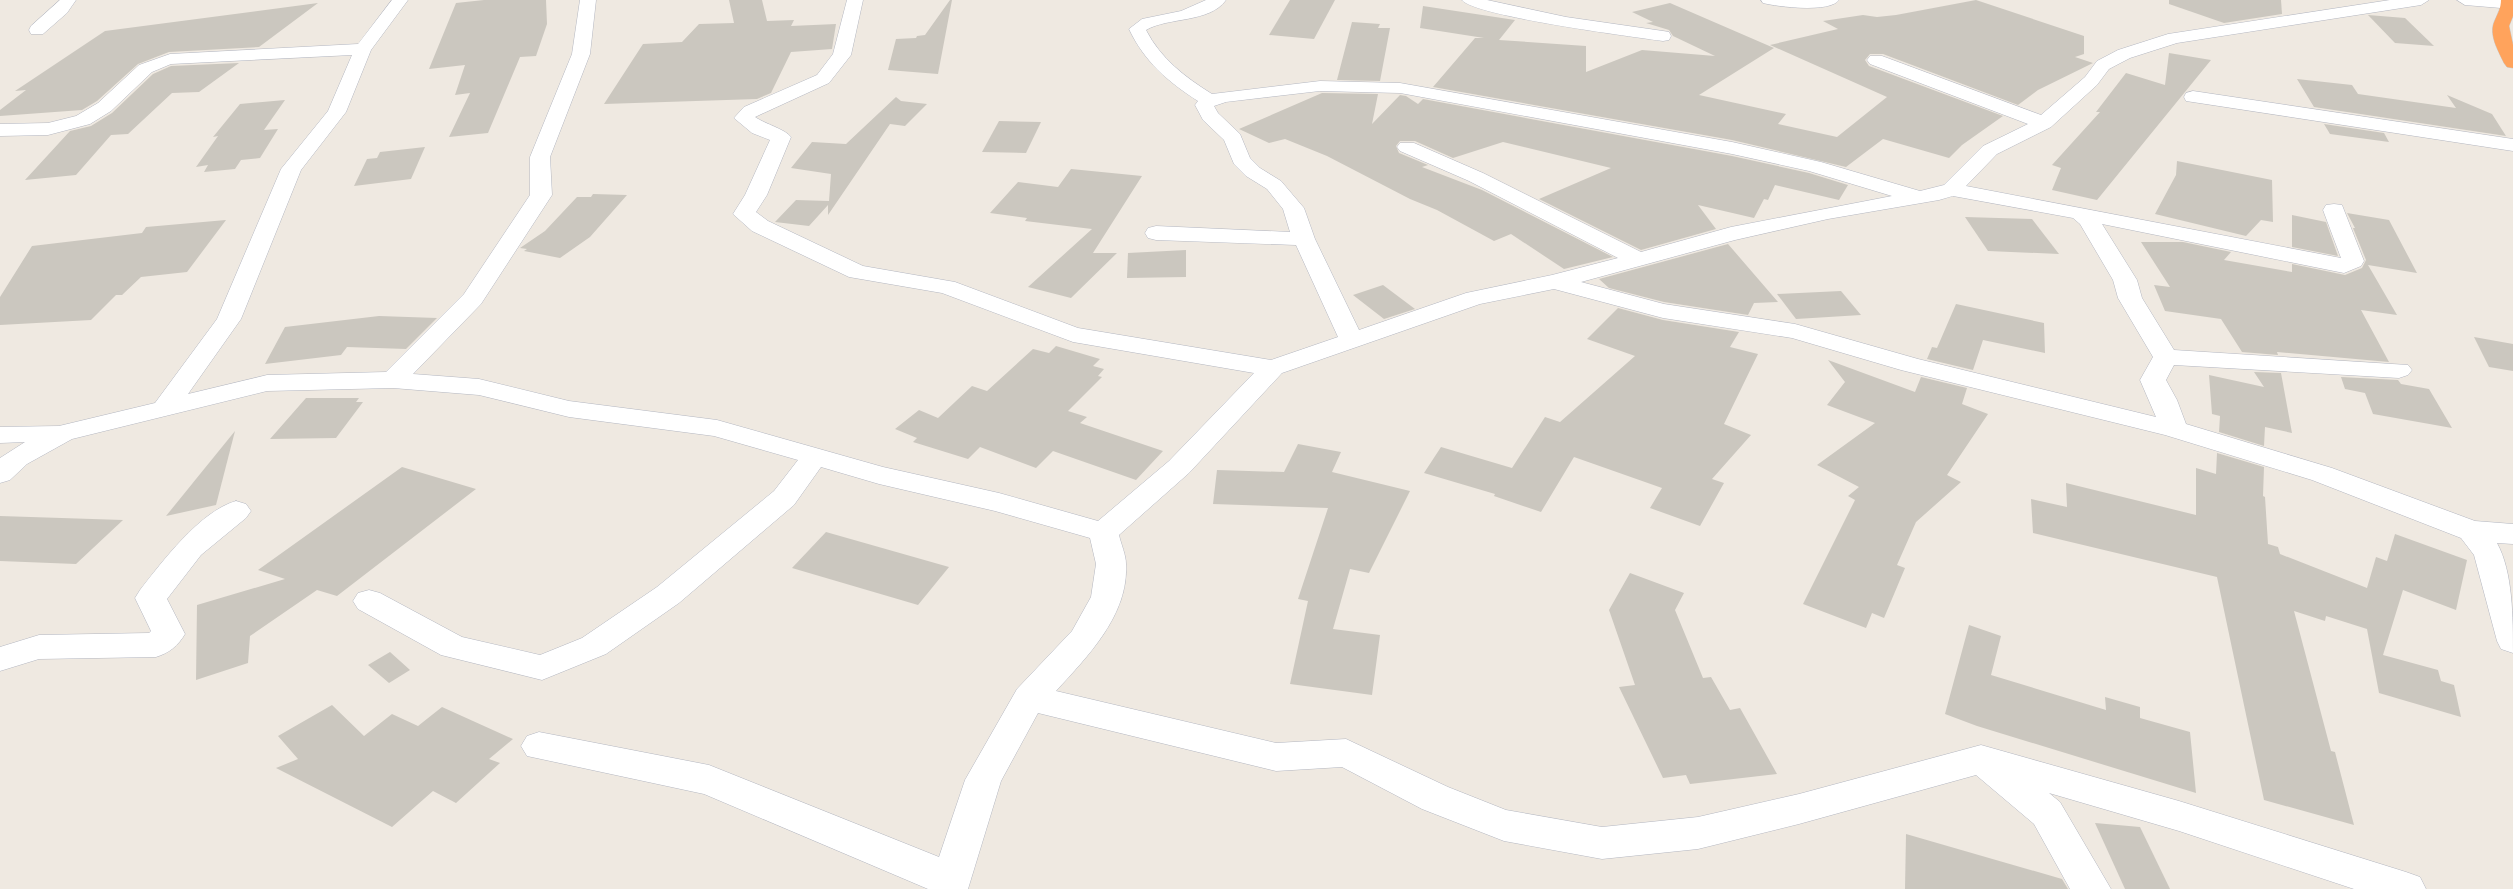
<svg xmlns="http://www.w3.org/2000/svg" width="2513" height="889" font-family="Montserrat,sans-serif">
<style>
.building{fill:#cbc7bf}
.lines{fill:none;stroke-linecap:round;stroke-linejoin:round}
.minor-casing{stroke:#b4b7c1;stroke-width:1}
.highway-casing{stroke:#c9c9c9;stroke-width:1}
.minor{fill:#fff;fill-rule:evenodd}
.highway{fill:#ffa35c;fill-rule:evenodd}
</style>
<rect width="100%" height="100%" fill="#efe9e1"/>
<g class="building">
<polygon points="484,0 546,0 547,24 536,56 520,57 488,133 449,137 470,93 455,95 465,65 429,69 456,3"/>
<polygon points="729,0 762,0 767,21 794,20 791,26 836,24 832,49 791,52 771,93 757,99 604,104 643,44 682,42 699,24 734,23"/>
<polygon points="950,0 952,0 938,74 888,70 896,39 916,38 917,36 925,35"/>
<polygon points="1290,0 1335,0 1314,39 1269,35"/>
<polygon points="1976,0 2084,36 2084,54 2075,57 2093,63 2038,90 2018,105 1883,54 1870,54 1865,60 1869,66 2003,116 1962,145 1949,158 1883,139 1846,167 1732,140 1433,87 1475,38 1484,38 1420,28 1423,6 1515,20 1499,40 1586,46 1586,72 1642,50 1715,56 1673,36 1669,30 1646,23 1653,22 1632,12 1670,3 1774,48 1699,95 1786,114 1778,124 1837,137 1887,97 1770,45 1838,29 1823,21 1863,15 1877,17 1896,15"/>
<polygon points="2169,0 2281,0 2282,14 2224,23 2169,4"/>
<polygon points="318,3 259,47 169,52 138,64 97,101 82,110 0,116 0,110 26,90 15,91 105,31"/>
<polygon points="2368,15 2405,18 2434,46 2395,43"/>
<polygon points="1352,22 1380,24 1378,28 1390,28 1380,81 1337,80"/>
<polygon points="2169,53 2211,60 2097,200 2052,190 2061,168 2052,165 2100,112 2096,112 2126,73 2165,85"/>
<polygon points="239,63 199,92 172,93 128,134 111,135 76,175 25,180 70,131 91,126 112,113 153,74 171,66"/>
<polygon points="2297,79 2352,85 2358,94 2456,108 2447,95 2492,114 2506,136 2314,107"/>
<polygon points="1322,93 1378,94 1372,124 1400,95 1406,96 1418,104 1423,99 1732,156 1809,173 1848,185 1839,200 1775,185 1768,200 1764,199 1754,218 1698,205 1716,229 1641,250 1539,199 1611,168 1503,142 1453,158 1415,141 1400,141 1396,146 1399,153 1428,165 1422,167 1482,190 1613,257 1564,269 1511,234 1494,241 1437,210 1410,199 1327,156 1285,139 1269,143 1239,129"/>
<polygon points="896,97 901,101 927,104 905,126 890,124 828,215 828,205 809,226 775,222 796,200 829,201 831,174 791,168 812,142 846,144"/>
<polygon points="285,100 264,130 278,129 260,158 241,160 235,169 204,172 208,165 196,167 218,136 213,137 240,104"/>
<polygon points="999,121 1041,122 1026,153 982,152"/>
<polygon points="2324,124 2384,133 2389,142 2330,134"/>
<polygon points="425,147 411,179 354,186 367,159 377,158 380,152"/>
<polygon points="2177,161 2272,180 2273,222 2261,220 2246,236 2155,214 2176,175"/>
<polygon points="1071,169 1142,176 1093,253 1117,253 1071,298 1028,287 1092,229 1025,221 1027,218 990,213 1018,182 1058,187"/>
<polygon points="593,194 627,195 590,237 560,258 524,251 527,249 520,248 545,231 577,197 591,197"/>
<polygon points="2347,213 2389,220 2417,273 2368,265 2397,315 2361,310 2389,362 2277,352 2278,355 2242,352 2221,319 2165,311 2154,285 2170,287 2141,242 2183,242 2231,252 2224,260 2292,272 2292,264 2345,275 2362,268 2366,260 2353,228 2355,228"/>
<polygon points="2292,215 2326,222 2338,256 2292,247"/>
<polygon points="1965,217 2032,219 2059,254 1988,251"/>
<polygon points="226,220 187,272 141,277 122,295 116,295 91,320 0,325 0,297 32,246 142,233 146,227"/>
<polygon points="1728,244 1778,302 1754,303 1748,315 1664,302 1609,288 1599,279"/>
<polygon points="1186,250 1186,277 1127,278 1128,253"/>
<polygon points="1383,285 1415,309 1384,319 1353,295"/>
<polygon points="1841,291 1861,315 1796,319 1777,294"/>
<polygon points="1956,304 2044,323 2045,353 1983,340 1973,370 1927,359 1932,347 1937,348"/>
<polygon points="1618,308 1663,320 1739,332 1730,347 1758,354 1724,424 1751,435 1712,479 1724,483 1700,526 1650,508 1662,488 1574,457 1541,512 1494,496 1495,494 1424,473 1441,447 1512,468 1545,417 1560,422 1635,356 1587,339"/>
<polygon points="379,316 437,318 406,349 347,347 341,355 265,364 285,327"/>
<polygon points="2474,337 2513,344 2513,371 2489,367"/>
<polygon points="1056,346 1100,359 1093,366 1104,369 1098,376 1102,377 1068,411 1087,417 1080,423 1163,451 1136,480 1053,451 1036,468 980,447 968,459 913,442 917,438 895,429 919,410 938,418 972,386 987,391 1033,349 1049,353"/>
<polygon points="1828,360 1915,392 1921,377 1967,388 1962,404 1988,414 1947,475 1961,482 1916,522 1897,565 1905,568 1884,618 1872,613 1866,628 1803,604 1855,500 1848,496 1859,487 1817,465 1875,423 1827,405 1845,382"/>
<polygon points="2254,372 2281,373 2292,433 2265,427 2264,446 2219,432 2220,416 2212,414 2209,375 2264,387"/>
<polygon points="2341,377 2398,380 2401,384 2429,389 2452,428 2373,414 2365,393 2345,389"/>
<polygon points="306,398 359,398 356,402 363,402 336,438 270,439"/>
<polygon points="235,431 216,505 166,516"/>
<polygon points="1298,444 1341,452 1332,472 1410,491 1369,573 1350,569 1333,629 1380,635 1372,695 1290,684 1308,601 1298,599 1328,508 1213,504 1217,470 1284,472"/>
<polygon points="2217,453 2264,467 2263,496 2265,497 2268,544 2278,547 2280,554 2367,588 2376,557 2387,561 2395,534 2467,560 2456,610 2403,590 2383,655 2438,670 2441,681 2454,685 2461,717 2379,693 2367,629 2326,616 2325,621 2294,611 2331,751 2335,752 2354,825 2264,800 2217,577 2033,533 2031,499 2067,507 2066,483 2196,515 2196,468 2216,474"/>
<polygon points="402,467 476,489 337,596 317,590 250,636 248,663 196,680 197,605 285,579 258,570"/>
<polygon points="0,516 123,520 76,564 0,561"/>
<polygon points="826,532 949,567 918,605 792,568"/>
<polygon points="1630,573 1684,593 1675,610 1703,678 1711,677 1730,710 1740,708 1777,774 1690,784 1686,775 1663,778 1619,687 1635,685 1609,610"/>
<polygon points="1969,625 2001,636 1991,675 2106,710 2105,697 2140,707 2140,718 2190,732 2196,793 1977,726 1945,714"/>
<polygon points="390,652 410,670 389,683 368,665"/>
<polygon points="332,705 364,736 392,714 418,726 442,707 513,739 489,759 500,763 456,803 433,791 392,827 276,768 298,759 278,736"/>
<polygon points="2095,823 2140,827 2170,889 2125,889"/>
<polygon points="1906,834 2062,879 2068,889 1905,889"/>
</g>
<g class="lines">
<g class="minor-casing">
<g id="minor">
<polygon points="60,0 76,0 67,13 43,34 31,34 29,30 31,26"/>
<path d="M 392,0 L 408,0 L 371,50 L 346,112 L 301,170 L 241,319 L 188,394 L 267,375 L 386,372 L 464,294 L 530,195 L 530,157 L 572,54 L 580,0 L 596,0 L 590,54 L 550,157 L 552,195 L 481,304 L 413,374 L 479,379 L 569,401 L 717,420 L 883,467 L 999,493 L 1098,521 L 1169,461 L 1254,373 L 1073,342 L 942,293 L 849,277 L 752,231 L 733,214 L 745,195 L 770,140 L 752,133 L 734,118 L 744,107 L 817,75 L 833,54 L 847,0 L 863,0 L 851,55 L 829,83 L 755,117 C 765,124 785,129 791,137 L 767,195 L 756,212 L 768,221 L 863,266 L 955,282 L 1078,328 L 1271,360 L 1338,337 L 1296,245 L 1156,240 L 1148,238 L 1145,233 L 1148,228 L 1156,226 L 1290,232 L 1283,209 L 1267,189 L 1246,176 L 1234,164 L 1224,140 L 1203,120 L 1195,105 L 1198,101 C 1168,82 1144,61 1129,29 L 1142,19 L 1181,11 L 1206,0 L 1226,0 C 1210,23 1168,17 1146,30 C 1161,59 1185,77 1212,94 L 1320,81 L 1400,83 L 1732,142 L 1821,162 L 1920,191 L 1944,185 L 1983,146 L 2028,124 L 1870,64 L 1867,60 L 1870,56 L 1882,56 L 2041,115 L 2085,77 L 2097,61 L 2118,50 L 2168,34 L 2390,0 L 2429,0 L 2421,5 L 2177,43 L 2130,58 L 2109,69 L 2097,85 L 2051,127 L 1997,154 L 1966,186 L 2341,258 L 2323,210 L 2326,205 L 2334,204 L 2342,205 L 2364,261 L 2361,266 L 2344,273 L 2102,224 L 2137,280 L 2142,298 L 2174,350 L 2408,365 L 2412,370 L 2408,375 L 2399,378 L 2174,365 L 2166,380 L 2177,400 L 2186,424 L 2332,468 L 2475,521 L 2513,524 L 2513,544 L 2497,543 C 2513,572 2513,618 2513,653 L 2501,649 L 2497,641 L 2474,555 L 2461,538 L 2312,480 L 2165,435 L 1901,370 L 1792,338 L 1663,318 L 1554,289 L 1480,304 L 1282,373 L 1189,473 L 1119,535 C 1121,544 1126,555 1126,564 C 1129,615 1087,657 1056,691 L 1276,743 L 1346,739 L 1448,787 L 1506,810 L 1602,827 L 1698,817 L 1799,794 L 1981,745 L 2179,801 L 2406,872 L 2420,877 L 2426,889 L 2354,889 L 2179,831 L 2049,793 L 2060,802 L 2111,889 L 2070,889 L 2034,824 L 1976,775 L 1799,824 L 1698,849 L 1602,859 L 1504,841 L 1422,809 L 1342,767 L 1276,771 L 1038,713 L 1001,781 L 968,889 L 928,889 L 704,794 L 527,756 L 521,746 L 527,736 L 539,732 L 709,765 L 939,857 L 965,780 L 1017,689 L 1072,631 L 1091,597 L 1096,564 L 1090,538 L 995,511 L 879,484 L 821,467 L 794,505 L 679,603 L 606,654 L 542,680 L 441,655 L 358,609 L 353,601 L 358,593 L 369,590 L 380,593 L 462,637 L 540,655 L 582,638 L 657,587 L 774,491 L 798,460 L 714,436 L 569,417 L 479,395 L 393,388 L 267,391 L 72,439 L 27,464 L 10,480 L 0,483 L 0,458 L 25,442 L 0,443 L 0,427 L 59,426 L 155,403 L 217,319 L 281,169 L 328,111 L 352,55 L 171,64 L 152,72 L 111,111 L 90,124 L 48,135 L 0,136 L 0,124 L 48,123 L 76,116 L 98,103 L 139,65 L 170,54 L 358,44 ZM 1320,91 L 1400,93 L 1732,154 L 1809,171 L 1892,196 L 1731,227 L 1641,252 L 1483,173 L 1414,143 L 1400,143 L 1397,147 L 1400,151 L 1469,181 L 1618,258 L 1552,275 L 1466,293 L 1359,330 L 1315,239 L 1304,208 L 1281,181 L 1260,168 L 1250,158 L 1240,134 L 1218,113 L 1214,106 L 1226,102 ZM 1953,196 L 2073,218 L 2080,224 L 2113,280 L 2118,298 L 2153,357 L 2140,380 L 2156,417 L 1918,359 L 1795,324 L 1664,304 L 1581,282 L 1735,240 L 1828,219 L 1939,200 Z"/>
<path d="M 1462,0 L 1487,0 L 1566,17 L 1663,31 L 1669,32 L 1671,36 L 1669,40 L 1663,41 C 1635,37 1473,16 1462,0 Z"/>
<path d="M 1761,0 L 1839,0 C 1830,13 1778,7 1763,3 Z"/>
<polygon points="2457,0 2510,0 2513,1 2513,9 2465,5"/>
<polygon points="2193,91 2513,139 2513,151 2186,101 2184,97 2186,93"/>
<path d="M 236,501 L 246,504 L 251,511 L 246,518 L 201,555 L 167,599 L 185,634 C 178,646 169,653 156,657 L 39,659 L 0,671 L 0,647 L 39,635 L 149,633 L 151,631 L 135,598 L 140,590 C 162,562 200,511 236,501 Z"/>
</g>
</g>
<g class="highway-casing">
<path id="highway" d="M 2501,0 L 2513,0 L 2513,16 L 2509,26 L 2513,45 L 2513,68 L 2507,67 L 2504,63 C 2498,50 2488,34 2495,20 C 2498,13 2501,8 2501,0 Z"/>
</g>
<use href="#minor" class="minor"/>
<use href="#highway" class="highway"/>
</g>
</svg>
